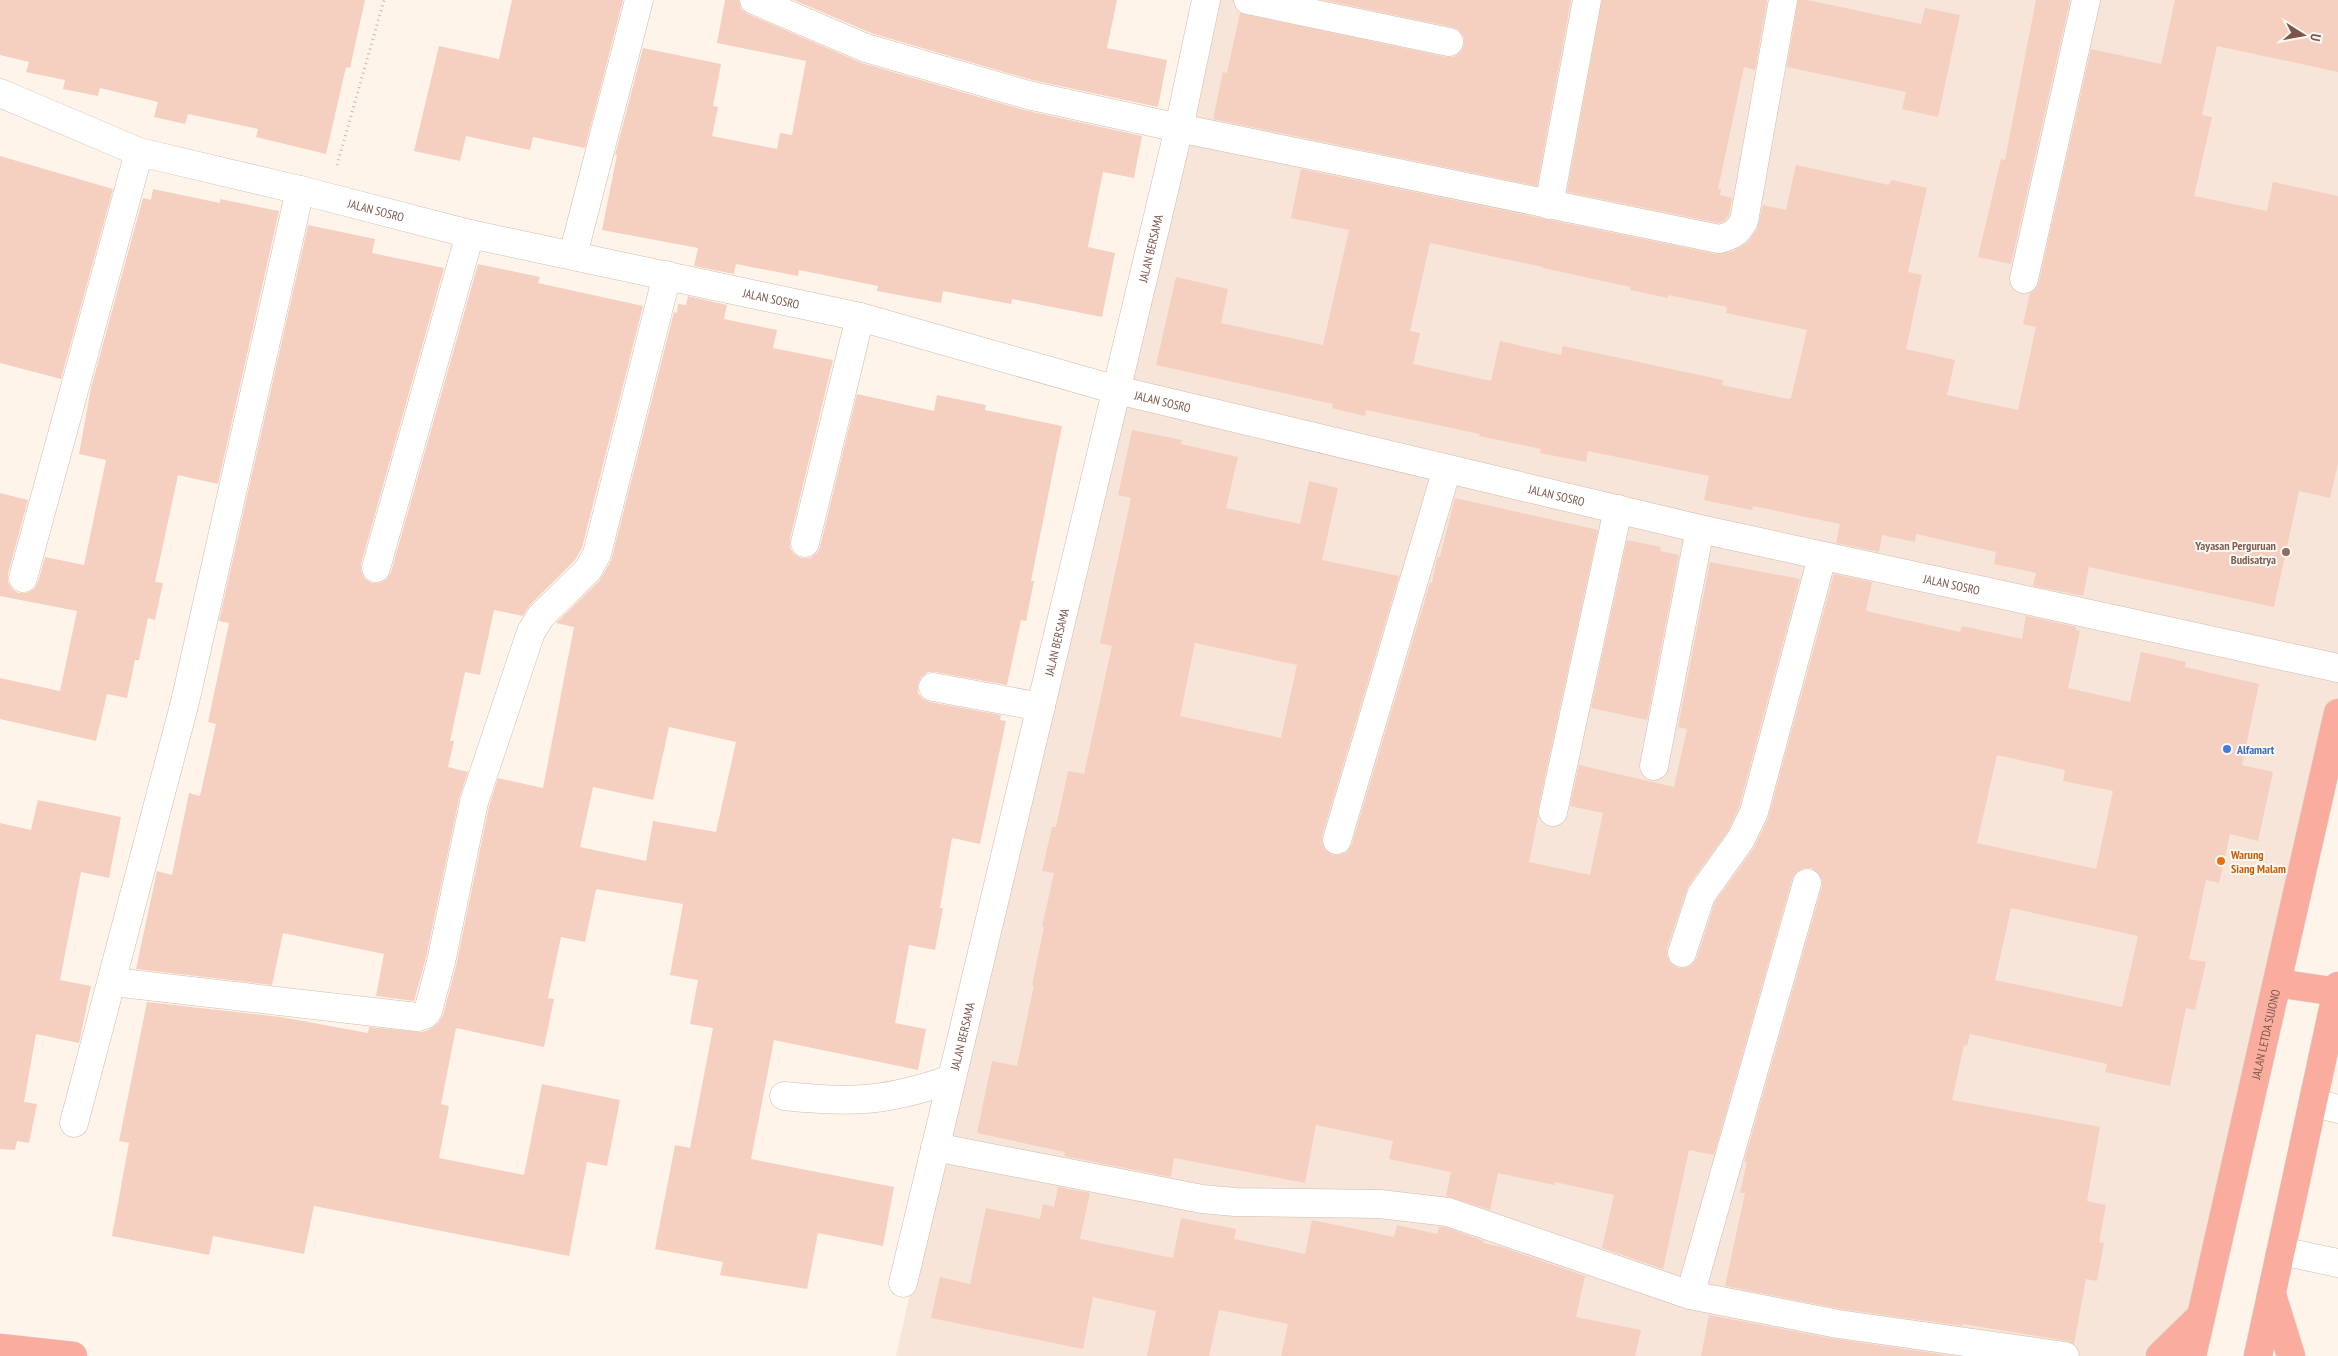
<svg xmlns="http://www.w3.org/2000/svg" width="2338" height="1356" font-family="'PT Sans Narrow',sans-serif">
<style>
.residential{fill:#f6e5d8}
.building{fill:#f5d0c0;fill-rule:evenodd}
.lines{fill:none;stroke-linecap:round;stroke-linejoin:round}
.minor-casing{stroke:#d2baae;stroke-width:29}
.highway-casing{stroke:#dad0cd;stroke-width:29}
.path{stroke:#dbb2a2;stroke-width:3;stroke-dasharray:1 4;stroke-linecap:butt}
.minor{stroke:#fff;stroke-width:28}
.highway{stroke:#faad9f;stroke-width:28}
.education-dot{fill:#8d6e63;stroke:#fff8f2;stroke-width:2}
.shop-dot{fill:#3f7fe0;stroke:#fff8f2;stroke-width:2}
.food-dot{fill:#e8710a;stroke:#fff8f2;stroke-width:2}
.labels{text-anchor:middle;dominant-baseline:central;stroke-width:4;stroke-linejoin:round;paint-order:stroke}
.street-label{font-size:12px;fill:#7b574b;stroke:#fff8f2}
.education-label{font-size:12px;font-weight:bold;fill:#785e54;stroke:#fff8f2;text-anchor:end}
.shop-label{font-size:12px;font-weight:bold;fill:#366cbe;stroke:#fff8f2;text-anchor:start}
.food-label{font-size:12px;font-weight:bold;fill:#c56008;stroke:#fff8f2;text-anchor:start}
</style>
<rect width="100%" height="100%" fill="#fef4ea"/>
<polygon class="residential" points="1201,0 2338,0 2338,756 2190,1356 896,1356"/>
<g class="building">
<polygon points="0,0 365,0 350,68 346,67 326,154 256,137 258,129 188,114 185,124 154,117 158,102 100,88 98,96 63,89 65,80 26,72 29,62 0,55"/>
<polygon points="512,0 623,0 585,148 533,137 530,150 466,136 460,161 414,151 439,46 499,59"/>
<polygon points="725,0 739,0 741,9 748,14 862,63 1024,110 1142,136 1134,178 1103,172 1088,247 1115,253 1102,317 1012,299 1011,304 943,291 941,303 877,291 878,286 799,270 798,276 736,264 734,274 694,266 698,248 602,230 617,155 615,155 643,48 721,64 713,106 718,107 712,136 777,149 780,133 792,135 806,61 717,43"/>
<polygon points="794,0 1117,0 1107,48 1167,60 1158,107 1032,80 871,33"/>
<polygon points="1324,0 1571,0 1537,186 1213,119 1223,72 1227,73 1240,13 1446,57 1454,57 1461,52 1464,46 1464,37 1459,30 1452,27"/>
<polygon points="1602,0 1767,0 1755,70 1744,67 1718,189 1721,189 1720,195 1732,198 1729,215 1724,221 1719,223 1567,192"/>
<polygon points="1798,0 1807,0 1921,24 1925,8 1960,15 1938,117 1902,109 1906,92 1787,67"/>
<polygon points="2036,0 2070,0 2011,264 1978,257 2001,159 2005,160"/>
<path d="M 2175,0 L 2338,0 L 2338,72 L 2217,46 L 2202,115 L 2212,117 L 2194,196 L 2267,211 L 2273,182 L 2338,196 L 2338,463 L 2330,498 L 2299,491 L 2274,607 L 2089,567 L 2083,596 L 2033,586 L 2036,573 L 1994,564 L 1996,552 L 1916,534 L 1915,542 L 1882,535 L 1879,552 L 1836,543 L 1840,524 L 1753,506 L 1752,510 L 1704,500 L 1709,476 L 1588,451 L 1586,462 L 1540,453 L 1541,449 L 1479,436 L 1480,434 L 1366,410 L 1365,416 L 1332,408 L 1333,404 L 1156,365 L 1176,277 L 1228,289 L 1221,323 L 1323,345 L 1349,230 L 1291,218 L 1301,169 L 1716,254 L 1734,251 L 1748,242 L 1757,229 L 1763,205 L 1786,210 L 1796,165 L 1889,185 L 1891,180 L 1927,188 L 1908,272 L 1922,275 L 1906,349 L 1955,360 L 1947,395 L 2018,410 L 2036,327 L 2023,324 L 2030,293 L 2036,289 L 2039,282 L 2091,49 L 2161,64 ZM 1430,243 L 1543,267 L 1543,268 L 1631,287 L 1630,290 L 1668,298 L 1668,295 L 1727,307 L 1726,313 L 1807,330 L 1791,398 L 1788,399 L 1722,385 L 1723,380 L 1563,346 L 1561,355 L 1500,341 L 1491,381 L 1413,364 L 1420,333 L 1410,331 Z"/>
<polygon points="0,156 113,189 61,379 0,363"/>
<polygon points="153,189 220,203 220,199 279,211 218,484 178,475 155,582 163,583 155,620 148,618 139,660 135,660 127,698 107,694 96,741 0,719 0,678 60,691 77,611 0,596 0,493 28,500 8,574 8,582 12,589 18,593 26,593 34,589 38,582 45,557 84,565 106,460 79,454 91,388 143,198 151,200"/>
<polygon points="308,225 375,239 372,253 444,268 361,564 361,571 365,579 372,583 380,583 387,579 391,572 478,264 540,277 538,283 643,306 582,548 575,560 530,605 523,616 494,610 480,675 465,672 450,741 454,741 448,767 468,772 459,799 426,958 414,1001 376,996 384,954 283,933 272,985 136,969 157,871 172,875 189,793 200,796 216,724 208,722 229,623 219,621"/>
<path d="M 688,296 L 727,305 L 724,319 L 777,330 L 773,348 L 833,360 L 790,539 L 790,548 L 794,554 L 801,558 L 810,558 L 817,553 L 820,547 L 857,394 L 934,411 L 937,395 L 986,405 L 985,410 L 1062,426 L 1031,581 L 1034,581 L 1026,621 L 1021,620 L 1007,685 L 935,672 L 928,672 L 921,677 L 918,684 L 918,693 L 923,699 L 930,702 L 1001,715 L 1000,720 L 1006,721 L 980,844 L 952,838 L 940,908 L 943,908 L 935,950 L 909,945 L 895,1023 L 926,1029 L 918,1070 L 774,1040 L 751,1159 L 894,1187 L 883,1246 L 818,1233 L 807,1289 L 720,1275 L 723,1262 L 655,1249 L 675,1145 L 690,1148 L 713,1028 L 690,1024 L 698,980 L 670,975 L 683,904 L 596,889 L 585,942 L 561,937 L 548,998 L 554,999 L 544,1047 L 456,1028 L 441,1104 L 449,1106 L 439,1158 L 524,1175 L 542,1084 L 620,1100 L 607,1166 L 587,1162 L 569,1256 L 314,1206 L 304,1254 L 213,1236 L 209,1255 L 112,1236 L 129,1143 L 119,1141 L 147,1002 L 281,1017 L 368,1033 L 369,1027 L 421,1032 L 429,1030 L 439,1022 L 443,1015 L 456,966 L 489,806 L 498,778 L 543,788 L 574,627 L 556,623 L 599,581 L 611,561 L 674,312 L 677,313 L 678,304 L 686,305 ZM 669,727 L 736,742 L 716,832 L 653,821 L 646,861 L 580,847 L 593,787 L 653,800 Z"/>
<path d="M 1132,430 L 1182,440 L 1181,444 L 1238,457 L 1226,508 L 1300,524 L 1309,481 L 1338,488 L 1322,560 L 1399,576 L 1322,836 L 1322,843 L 1325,850 L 1333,855 L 1340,855 L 1347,852 L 1352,844 L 1430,583 L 1432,583 L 1437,557 L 1440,557 L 1455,498 L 1598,530 L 1538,809 L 1538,817 L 1529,862 L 1590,875 L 1603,813 L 1570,806 L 1579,765 L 1674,787 L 1687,729 L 1678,727 L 1710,562 L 1800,579 L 1739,807 L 1728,831 L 1688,886 L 1667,948 L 1667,956 L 1670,963 L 1678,968 L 1685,968 L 1692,965 L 1697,958 L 1715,902 L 1754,848 L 1768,819 L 1834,574 L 1872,582 L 1866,611 L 1960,632 L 1962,626 L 2022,639 L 2026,616 L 2076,627 L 2076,630 L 2080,631 L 2068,688 L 2130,702 L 2141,652 L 2186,662 L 2185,667 L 2259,684 L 2242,765 L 2273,772 L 2258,841 L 2230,834 L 2219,883 L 2206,880 L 2189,959 L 2206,962 L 2195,1010 L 2186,1008 L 2170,1086 L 2105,1072 L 2107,1064 L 1970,1034 L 1967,1046 L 1964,1045 L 1952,1100 L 2100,1127 L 2087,1201 L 2106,1205 L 2099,1242 L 2104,1243 L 2097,1281 L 2086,1279 L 2074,1344 L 2067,1341 L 1963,1324 L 1963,1326 L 1841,1309 L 1725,1286 L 1745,1193 L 1740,1193 L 1747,1162 L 1744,1162 L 1822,887 L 1822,880 L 1818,873 L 1811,868 L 1804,868 L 1797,872 L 1792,879 L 1714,1155 L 1689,1150 L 1663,1269 L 1602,1248 L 1614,1195 L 1555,1182 L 1554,1185 L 1498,1173 L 1490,1210 L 1446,1196 L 1451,1172 L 1389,1159 L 1393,1141 L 1316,1125 L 1305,1183 L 1174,1158 L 1171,1177 L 1064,1156 L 1065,1152 L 977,1133 L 992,1061 L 1017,1066 L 1034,985 L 1032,985 L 1044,927 L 1042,927 L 1054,873 L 1042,871 L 1052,827 L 1056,827 L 1068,771 L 1084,774 L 1112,646 L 1100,643 L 1131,498 L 1118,495 ZM 1195,643 L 1297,665 L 1281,738 L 1180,716 ZM 1997,755 L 2065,770 L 2063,781 L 2113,791 L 2096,869 L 1977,843 ZM 2011,908 L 2138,936 L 2122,1007 L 1995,980 Z"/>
<polygon points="1627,540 1661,547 1660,551 1679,555 1647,720 1591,708"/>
<polygon points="38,800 121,817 109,878 81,872 60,980 91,986 79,1043 36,1034 24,1102 37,1104 29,1143 17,1141 15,1150 0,1149 0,823 31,830"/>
<polygon points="1058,1187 1090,1193 1080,1239 1173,1258 1181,1218 1236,1229 1234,1239 1305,1254 1312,1220 1394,1237 1397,1225 1437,1234 1439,1227 1445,1227 1484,1241 1483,1243 1502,1247 1585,1276 1576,1317 1641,1330 1635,1356 1281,1356 1288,1324 1219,1310 1209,1356 1147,1356 1156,1311 1093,1297 1083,1349 931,1318 940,1277 970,1284 986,1208 1040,1219 1043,1204 1054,1207"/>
<polygon points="1709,1315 1835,1339 1953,1356 1701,1356"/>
</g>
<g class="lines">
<g class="minor-casing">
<g id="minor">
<path d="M 754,0 L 866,48 L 1028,95 L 1179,128 L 1719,239 C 1732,236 1737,233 1744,221 L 1783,0"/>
<polyline points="1248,0 1449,42"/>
<path id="s1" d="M 0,93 L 139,152 L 300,190 L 470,234 L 860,317 L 1117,390 L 1700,529 L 2338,668"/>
<polyline points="1549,205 1587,0"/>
<polyline points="573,255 639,0"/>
<polyline points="2024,279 2086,0"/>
<polyline points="805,543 860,317"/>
<polyline points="376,568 470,234"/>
<polyline points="23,578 139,152"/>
<polyline points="933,687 1041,707"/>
<polyline points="1654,766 1700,529"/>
<polyline points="1553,812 1618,509"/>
<polyline points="1337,840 1447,469"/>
<polyline points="1682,953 1701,895 1741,839 1754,812 1822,557"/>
<polyline points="113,982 417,1017 424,1015 428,1011 441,962 474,802 531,632 541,616 588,570 597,554 667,275"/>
<path d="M 784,1096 C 850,1103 887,1102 951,1079"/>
<polyline points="2314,1103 2338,1109"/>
<polyline points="74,1123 185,702 300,190"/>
<polyline points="935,1147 1202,1199 1235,1202 1380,1204 1448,1212 1690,1295 1838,1324 2065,1356"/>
<polyline points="2281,1251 2338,1263"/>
<path id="s2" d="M 903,1283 L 1179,128 L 1206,0"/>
<polyline points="1690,1295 1807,883"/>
</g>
</g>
<g class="highway-casing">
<g id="highway">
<polyline points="2277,983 2337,992"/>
<polyline points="2273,1298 2291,1356"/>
<polyline points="0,1348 73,1356"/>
<polyline points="2160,1356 2201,1316"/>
<path id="s3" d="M 2192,1356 L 2338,713"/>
<polyline points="2258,1356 2338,986"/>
</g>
</g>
<polyline class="path" points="337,165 384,0"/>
<use href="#minor" class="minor"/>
<use href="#highway" class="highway"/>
</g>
<circle class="education-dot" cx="2286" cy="552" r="5"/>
<circle class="shop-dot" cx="2227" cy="749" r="5"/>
<circle class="food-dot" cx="2221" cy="861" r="5"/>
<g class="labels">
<g class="street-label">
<text stroke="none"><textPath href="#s1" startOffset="395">JALAN SOSRO</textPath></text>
<text stroke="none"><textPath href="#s2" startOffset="1064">JALAN BERSAMA</textPath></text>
<text stroke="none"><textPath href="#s1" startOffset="800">JALAN SOSRO</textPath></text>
<text stroke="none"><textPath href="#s1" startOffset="1205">JALAN SOSRO</textPath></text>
<text stroke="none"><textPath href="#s1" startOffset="1610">JALAN SOSRO</textPath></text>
<text stroke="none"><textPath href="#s1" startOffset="2015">JALAN SOSRO</textPath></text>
<text stroke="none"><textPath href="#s2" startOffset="659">JALAN BERSAMA</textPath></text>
<text stroke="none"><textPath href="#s2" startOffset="254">JALAN BERSAMA</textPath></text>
<text stroke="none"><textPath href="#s3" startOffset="330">JALAN LETDA SUJONO</textPath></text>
</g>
<g class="education-label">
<text x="2276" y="545">Yayasan Perguruan<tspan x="2276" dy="14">Budisatrya</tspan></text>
</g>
<g class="shop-label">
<text x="2237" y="749">Alfamart</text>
</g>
<g class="food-label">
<text x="2231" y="854">Warung<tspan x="2231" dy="14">Siang Malam</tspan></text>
</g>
</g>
<g transform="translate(2303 35) rotate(101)" stroke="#fff8f2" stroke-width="4" paint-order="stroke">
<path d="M0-4L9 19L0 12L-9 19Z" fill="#7b574b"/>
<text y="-8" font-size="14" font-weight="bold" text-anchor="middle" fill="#7b574b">U</text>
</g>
</svg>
